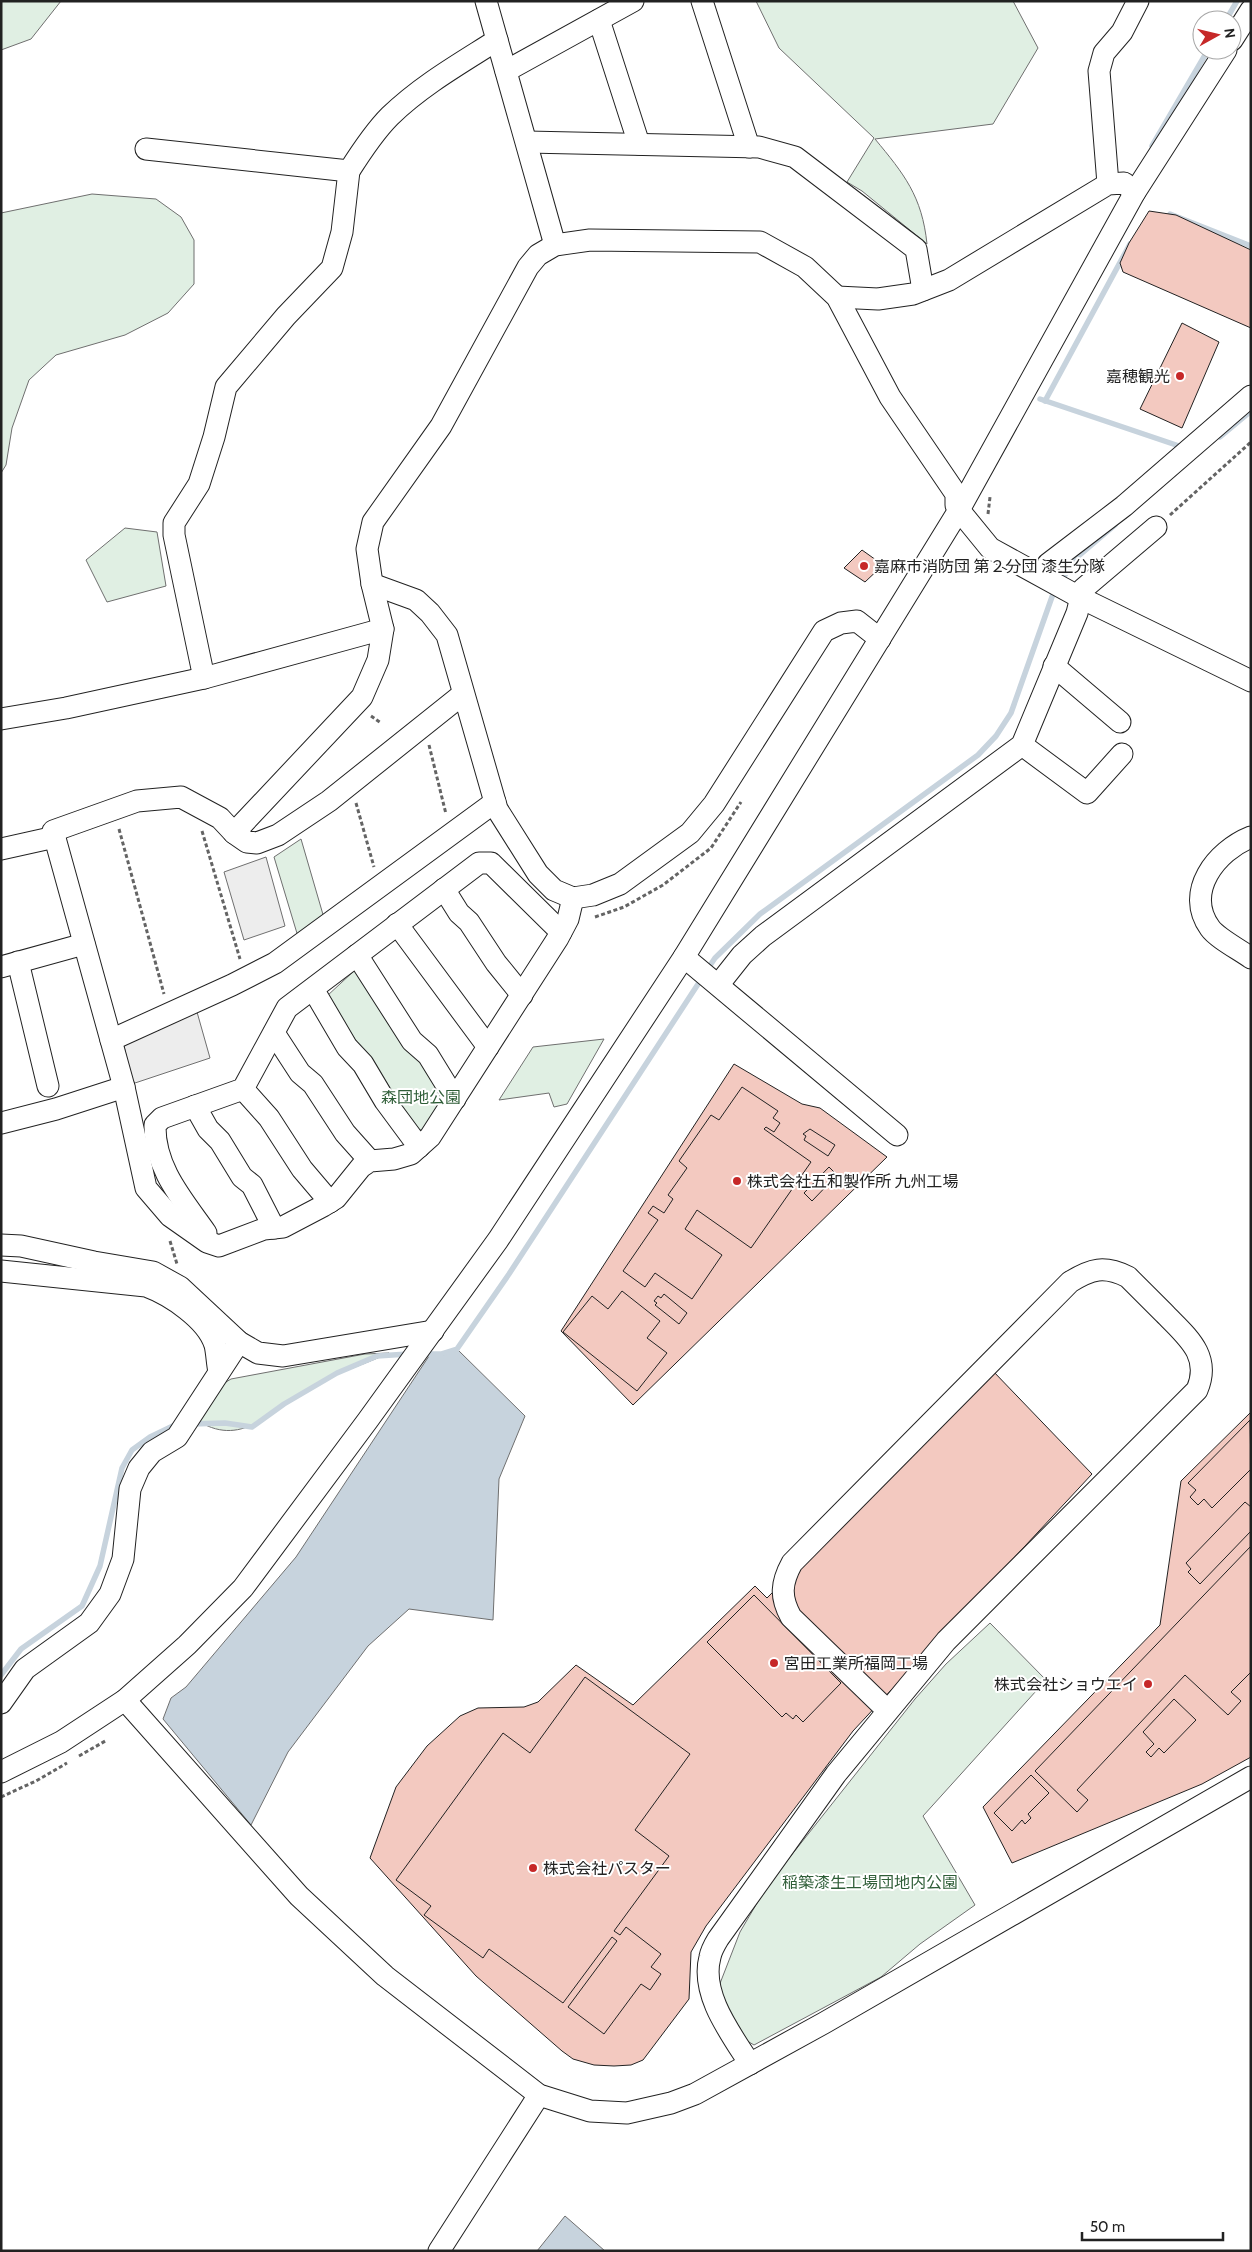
<svg xmlns="http://www.w3.org/2000/svg" width="1252" height="2252" font-family="Cabin,'Noto Sans JP',sans-serif">
<style>
.green{fill:#e0efe3;stroke:#6f6f6f}
.parking{fill:#ededed;stroke:#6f6f6f}
.water{fill:#c7d3dd;stroke:#6f6f6f}
.lines{fill:none;stroke-linecap:round;stroke-linejoin:round}
.stream{stroke:#c7d3dd;stroke-width:5.5}
.building{fill:#f3c9c0;stroke:#222}
.minor-casing{stroke:#222;stroke-width:23}
.path{stroke:#646464;stroke-width:3;stroke-dasharray:4 2.5;stroke-linecap:butt}
.minor{stroke:#fff;stroke-width:21}
.poi-dot{fill:#c62828;stroke:#fff;stroke-width:2}
.labels{text-anchor:middle;dominant-baseline:central;stroke-width:4;stroke-linejoin:round;paint-order:stroke}
.poi-label{font-size:16px;fill:#222;stroke:#fff;text-anchor:start}
.park-label{font-size:16px;fill:#2f5e38;stroke:#fff}
</style>
<rect width="100%" height="100%" fill="#fff"/>
<g class="green">
<polygon points="1,1 61,1 31,39 1,50"/>
<path d="M 756,1 L 1013,1 L 1038,48 L 993,124 L 875,139 C 904,174 922,196 927,244 L 862,191 L 847,182 L 874,138 L 779,48 Z"/>
<polygon points="92,194 156,199 181,217 194,240 194,284 168,313 125,335 56,355 29,380 12,428 6,465 1,473 1,213"/>
<polygon points="125,528 157,532 166,586 107,602 86,560"/>
<polygon points="301,839 324,918 299,940 274,857"/>
<polygon points="355,970 451,1098 429,1131 413,1129 327,996"/>
<polygon points="604,1039 567,1104 554,1107 549,1093 499,1100 533,1047"/>
<path d="M 389,1353 C 363,1365 333,1374 308,1389 C 270,1411 241,1450 195,1419 L 216,1388 L 231,1379 L 365,1354 Z"/>
<polygon points="990,1623 1046,1680 923,1816 975,1905 920,1944 881,1977 754,2045 739,2036 719,1986 740,1932 767,1886 915,1699 946,1664"/>
</g>
<g class="parking">
<polygon points="266,857 285,926 244,940 224,872"/>
<polygon points="197,1012 210,1058 132,1084 123,1041"/>
</g>
<g class="water">
<polygon points="457,1349 525,1416 499,1479 493,1620 409,1609 368,1646 288,1752 251,1825 163,1719 171,1698 186,1687 296,1557 431,1353 443,1355"/>
<polygon points="565,2216 605,2251 537,2251"/>
</g>
<g class="lines">
<g class="stream">
<polyline points="1226,20 1237,1"/>
<polyline points="1152,146 1208,50"/>
<polyline points="1170,214 1251,246"/>
<polyline points="1040,399 1185,448"/>
<polyline points="1045,401 1130,244"/>
<polyline points="1220,437 1251,411"/>
<polyline points="707,970 715,958 760,914 978,755 996,736 1011,713 1053,594 1075,559 1115,525"/>
<polyline points="422,1354 441,1354 457,1349 509,1274 702,978"/>
<polyline points="192,1424 225,1423 252,1427 284,1404 337,1373 377,1356 408,1354"/>
<polyline points="1,1675 21,1649 82,1606 100,1566 122,1468 132,1450 150,1437 177,1424"/>
</g>
</g>
<g class="building">
<polygon points="1149,211 1176,215 1251,250 1251,328 1123,272 1120,263 1129,243"/>
<polygon points="1182,323 1219,342 1182,428 1140,409"/>
<polygon points="862,550 883,565 865,582 844,568"/>
<polygon points="734,1064 802,1104 820,1108 887,1157 633,1405 561,1331"/>
<polygon points="742,1087 778,1111 773,1118 780,1123 774,1132 766,1127 764,1129 811,1162 751,1248 697,1210 685,1229 722,1255 692,1299 655,1273 645,1287 623,1271 658,1220 648,1213 653,1206 664,1213 673,1199 668,1195 687,1168 679,1161 711,1115 719,1120"/>
<polygon points="810,1129 835,1145 828,1156 804,1140 806,1136 803,1134"/>
<polygon points="829,1167 837,1175 812,1201 804,1193"/>
<polygon points="622,1291 660,1321 647,1338 667,1353 637,1391 563,1332 592,1296 608,1309"/>
<polygon points="664,1294 687,1313 679,1324 655,1305 657,1303 654,1301 658,1296 661,1298"/>
<polygon points="992,1370 1092,1474 853,1731 706,1926 691,1952 689,1999 643,2060 631,2065 614,2066 594,2065 573,2059 562,2051 476,1976 370,1858 396,1787 427,1746 460,1716 478,1708 524,1707 538,1702 576,1665 633,1705 755,1586 767,1598"/>
<polygon points="1251,1412 1251,1757 1202,1784 1012,1863 983,1807 1160,1625 1181,1481"/>
<polygon points="1250,1420 1251,1469 1212,1508 1204,1499 1198,1505 1190,1497 1196,1490 1188,1483"/>
<polygon points="1245,1502 1251,1507 1251,1531 1200,1584 1188,1572 1191,1569 1186,1563"/>
<polygon points="1251,1546 1251,1672 1231,1692 1241,1701 1228,1715 1185,1675 1077,1790 1088,1800 1077,1812 1035,1771"/>
<polygon points="754,1595 841,1683 803,1722 796,1715 793,1719 786,1713 782,1717 707,1642"/>
<polygon points="585,1677 690,1754 635,1830 669,1856 614,1931 620,1935 626,1927 661,1954 651,1967 661,1974 650,1990 641,1984 604,2034 568,2007 617,1941 612,1937 563,2003 489,1949 483,1958 424,1915 431,1906 396,1880 503,1733 530,1753"/>
<polygon points="1174,1699 1196,1720 1164,1753 1159,1748 1151,1757 1146,1752 1154,1744 1143,1732"/>
<polygon points="1031,1775 1049,1793 1028,1814 1031,1818 1025,1824 1022,1820 1012,1831 994,1813"/>
</g>
<g class="lines">
<g class="minor-casing">
<g id="minor">
<polyline points="486,1 555,245"/>
<polyline points="702,1 749,147"/>
<polyline points="599,20 639,144"/>
<polyline points="1232,40 1251,10"/>
<polyline points="506,71 633,1"/>
<polyline points="527,142 759,147 795,157 916,249 923,290"/>
<path d="M 146,149 L 349,171 C 361,152 374,132 390,116 C 422,85 461,63 497,40"/>
<polyline points="1108,184 1099,71 1104,53 1122,32 1138,1"/>
<polyline points="837,297 878,299 913,294 949,280 1108,184 1124,183 1135,192"/>
<polyline points="1046,578 1048,564 1124,506 1251,396"/>
<polyline points="372,584 416,600 430,613 447,635 497,809 538,874 554,890 573,898 593,895 620,884 690,833 714,804 824,631 841,623 857,621 880,639"/>
<polyline points="1054,666 1120,722"/>
<polyline points="204,678 174,535 174,523 199,484 214,437 226,387 286,316 332,268 342,232 349,171"/>
<polyline points="463,694 329,801 278,835 257,843 247,842 234,833 220,818 181,797 137,801 53,831 124,1087 146,1188 170,1216 207,1242 219,1246 264,1229 283,1227 323,1206 336,1198 361,1167 370,1161 394,1159 411,1154 430,1137 558,938 568,919 573,898"/>
<polyline points="1,719 66,708 204,678 383,629"/>
<polyline points="1022,745 1087,793 1122,754"/>
<polyline points="234,833 362,697 378,660 383,629 372,584 367,549 373,522 441,426 528,267 538,255 555,245 590,240 760,242 805,267 837,297 890,397 956,494 956,505 959,510 990,548 1081,598 1251,681"/>
<path d="M 1251,837 C 1216,851 1184,892 1210,928 C 1217,938 1240,950 1251,958"/>
<polyline points="1,849 55,837"/>
<polyline points="444,889 459,913 469,922 496,963 522,995"/>
<polyline points="397,924 488,1047"/>
<polyline points="357,955 412,1041 428,1055 455,1099"/>
<polyline points="684,957 897,1135"/>
<polyline points="18,962 48,1086"/>
<polyline points="1,967 84,944"/>
<polyline points="719,984 742,955 763,936 1022,745 1077,613 1083,589 1156,527"/>
<polyline points="313,989 347,1047 363,1064 385,1101 419,1147"/>
<polyline points="274,1033 300,1073 313,1084 345,1133 370,1161"/>
<polyline points="111,1040 232,985 275,963 495,802"/>
<polyline points="243,1089 269,1118 302,1169 330,1202"/>
<polyline points="195,1106 208,1129 220,1141 242,1177 252,1185 274,1228"/>
<polyline points="1,1123 56,1109 124,1087"/>
<path d="M 206,1238 L 206,1233 C 183,1200 154,1168 155,1125 L 162,1118 L 243,1089 L 287,1008 L 479,863 L 491,863 L 561,932"/>
<polyline points="1,1245 21,1246 94,1262 153,1272 180,1287 239,1342 258,1353 283,1356 433,1331"/>
<path d="M 1,1271 L 146,1286 C 170,1295 207,1319 215,1345 C 217,1353 217,1363 219,1372"/>
<polyline points="125,1700 299,1896 385,1976 539,2095 590,2111 627,2113 671,2103 695,2094 824,2023 1251,1777"/>
<polyline points="1,1703 25,1669 89,1623 110,1594 123,1559 130,1489 139,1468 152,1452 177,1437 239,1342"/>
<polyline points="1,1772 61,1742 125,1700 187,1645 243,1588 368,1420 498,1240 684,957 959,510 1135,192 1226,50"/>
<path d="M 750,2064 C 731,2034 700,1994 710,1957 C 711,1951 715,1944 718,1939 L 836,1774 L 946,1641 L 1197,1390 C 1212,1355 1186,1336 1164,1313 C 1152,1301 1140,1289 1128,1277 C 1104,1265 1091,1269 1070,1282 L 792,1563 C 781,1583 780,1597 791,1617 L 888,1711"/>
<polyline points="439,2251 539,2095"/>
</g>
</g>
<g class="path">
<polyline points="988,514 990,497"/>
<polyline points="1170,515 1251,442"/>
<polyline points="371,716 381,723"/>
<polyline points="429,745 446,814"/>
<polyline points="356,803 374,867"/>
<polyline points="119,829 164,994"/>
<polyline points="202,831 240,959"/>
<polyline points="595,917 624,907 663,885 711,848 741,802"/>
<polyline points="170,1241 177,1264"/>
<polyline points="79,1756 107,1740"/>
<polyline points="1,1797 36,1781 67,1763"/>
</g>
<use href="#minor" class="minor"/>
</g>
<g class="poi-dot">
<circle cx="1180" cy="376" r="5"/>
<circle cx="864" cy="566" r="5"/>
<circle cx="737" cy="1181" r="5"/>
<circle cx="774" cy="1663" r="5"/>
<circle cx="1148" cy="1684" r="5"/>
<circle cx="533" cy="1868" r="5"/>
</g>
<g class="labels">
<g class="poi-label">
<text x="1170" y="376" text-anchor="end">嘉穂観光</text>
<text x="874" y="566">嘉麻市消防団 第２分団 漆生分隊</text>
<text x="747" y="1181">株式会社五和製作所 九州工場</text>
<text x="784" y="1663">宮田工業所福岡工場</text>
<text x="1138" y="1684" text-anchor="end">株式会社ショウエイ</text>
<text x="543" y="1868">株式会社パスター</text>
</g>
<g class="park-label">
<text x="421" y="1097">森団地公園</text>
<text x="870" y="1882">稲築漆生工場団地内公園</text>
</g>
</g>
<rect width="1252" height="2252" fill="none" stroke="#222222" stroke-width="5"/>
<g transform="translate(1217 35) rotate(82)"><circle r="24" fill="#ffffff" stroke="#a7a7a7"/>
<path d="M0-4L9 19L0 12L-9 19Z" fill="#c62828"/>
<text y="-8" font-size="14" font-weight="bold" text-anchor="middle" fill="#222222">N</text>
</g>
<path d="M1082 2232v8h141v-8" fill="none" stroke="#222222" stroke-width="2.5"/>
<text x="1090" y="2232" font-size="15" fill="#222222" stroke="#ffffff" stroke-width="4" paint-order="stroke">50 m</text>
</svg>
